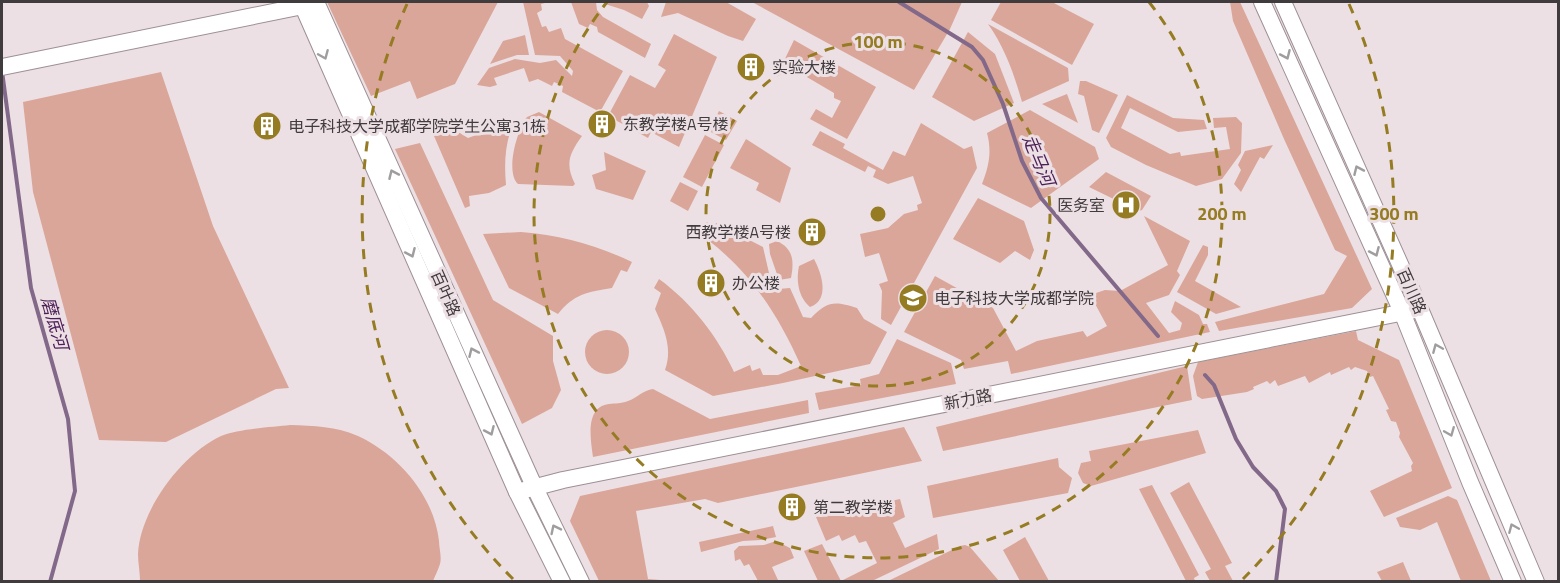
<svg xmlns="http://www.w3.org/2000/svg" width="1560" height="583" font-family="'Titillium Web','Noto Sans SC',sans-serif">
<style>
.green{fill:#daa699}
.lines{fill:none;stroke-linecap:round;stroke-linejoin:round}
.stream{stroke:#836989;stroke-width:4}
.minor-casing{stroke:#9d9094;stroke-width:18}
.minor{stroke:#fff;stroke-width:16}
.oneway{stroke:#a09d9e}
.ring{fill:none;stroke:#957b22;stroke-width:3;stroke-dasharray:10 8}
.labels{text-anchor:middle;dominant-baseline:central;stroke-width:6;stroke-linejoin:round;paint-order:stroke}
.poi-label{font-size:16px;fill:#403b3d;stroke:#ede0e4;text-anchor:start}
.street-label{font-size:16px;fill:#403b3d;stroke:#ede0e4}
.water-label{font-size:18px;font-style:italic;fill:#4b1f57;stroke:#ede0e4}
.centre{fill:#957b22;stroke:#ede0e4;stroke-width:3}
.ring-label{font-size:18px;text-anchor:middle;font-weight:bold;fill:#957b22;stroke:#ede0e4;stroke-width:6;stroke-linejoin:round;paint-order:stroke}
</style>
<rect width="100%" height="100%" fill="#ede0e4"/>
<g class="green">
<polygon points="327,2 498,2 455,84 417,99 410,81 371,96"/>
<polygon points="523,2 549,2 541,4 542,10 537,13 542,27 546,26 549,32 561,28 565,39 623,71 600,112 562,92 563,86 554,82 552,86 538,79 529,82 524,68 494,78 497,85 490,87 477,85 489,68 515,59 540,63 556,60 572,76 573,71 560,56 535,55"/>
<polygon points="571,2 596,2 597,10 603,17 651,44 645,58 598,32 597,27 590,24 588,28 579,24"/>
<polygon points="607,2 647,2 649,6 642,19 624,10 605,4"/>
<polygon points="666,2 726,2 756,19 743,41 728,36 678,13 661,17"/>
<polygon points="752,2 962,2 950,29 914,90"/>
<polygon points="1001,2 1052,2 1094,24 1072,65 991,20"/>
<polygon points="1230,2 1240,2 1372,289 1352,308 1219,331 1215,322 1324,294 1347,256 1335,250 1284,139 1233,21"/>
<path d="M 988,24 L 1068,68 L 1069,81 L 1022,102 C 1014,74 1005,48 988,24 Z"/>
<polygon points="968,32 995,54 1014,103 974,121 932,97"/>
<polygon points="674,34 717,57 679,147 651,132 648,138 608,116 630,75 655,88 666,70 658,65"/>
<polygon points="525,35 529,55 517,55 490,64 503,41"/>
<polygon points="794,40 876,87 847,139 810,119 816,109 832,118 841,101 834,98 834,93 783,63"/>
<polygon points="161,72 213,226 289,388 276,389 166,442 99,440 33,192 23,102"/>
<polygon points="1080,81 1086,81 1118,95 1099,133 1092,130 1084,96 1078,94"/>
<polygon points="1067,94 1078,123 1042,104"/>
<polygon points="1127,95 1173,118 1204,120 1207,129 1178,132 1130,108 1121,128 1170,154 1180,152 1181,156 1230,149 1226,127 1214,128 1213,118 1236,117 1242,123 1241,153 1222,179 1196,186 1146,165 1111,147 1106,138"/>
<path d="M 1030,110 L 1095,147 L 1099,159 L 1031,208 L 982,184 C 989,166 992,152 987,133 Z"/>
<polygon points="719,111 737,121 726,140 709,131"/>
<path d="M 539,112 L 582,136 C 569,154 565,164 575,184 L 573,186 L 518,184 C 505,172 517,130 527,117 Z"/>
<path d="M 514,121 C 505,143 504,162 506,185 L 489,193 L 469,196 L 470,206 L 465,208 L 434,136 L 450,127 L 468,138 Z"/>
<polygon points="921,123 964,149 972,146 977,168 891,325 881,319 882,291 879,284 888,281 879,253 865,257 860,234 888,228 904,214 918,210 917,205 922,203 913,176 888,184 873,177 876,170 868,166 865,172 812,145 820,131 845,144 843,148 883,170 893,151 905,156"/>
<polygon points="705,135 724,145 702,187 683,177"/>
<polygon points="746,139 791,168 780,203 756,190 759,183 730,168"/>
<polygon points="420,143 493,300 553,336 553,361 561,390 552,408 522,424 395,149"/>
<polygon points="1273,145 1264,159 1260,157 1241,192 1234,184 1241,170 1238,165 1245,151"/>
<polygon points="604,152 646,171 633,200 596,189 592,175 606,170"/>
<polygon points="1106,172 1151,196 1142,210 1138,211 1089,187"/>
<polygon points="680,182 698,191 688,211 670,201"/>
<polygon points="978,198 1024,221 1034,250 1030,260 1015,251 1000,263 953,239"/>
<polygon points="1144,216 1190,241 1177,271 1180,275 1169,295 1146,303 1169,333 1180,330 1182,323 1171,312 1175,301 1199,315 1203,324 1207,324 1210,332 1011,374 1008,361 964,369 961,360 904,332 935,276 993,308 1016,351 1037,341 1083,331 1087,337 1107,326 1093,300 1096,293 1105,290 1120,291 1168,265"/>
<path d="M 716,223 L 763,247 L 769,273 L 778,289 L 790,288 L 803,317 L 811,318 C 828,301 834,301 857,308 L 864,319 L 887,332 L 870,364 L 783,383 L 713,396 L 665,370 C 673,348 664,329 655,309 L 661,293 L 654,288 L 659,279 C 692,303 717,336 734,372 L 750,365 L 752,371 L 760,368 L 763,375 L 778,375 L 801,366 C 778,315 752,274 708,240 Z"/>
<path d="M 521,232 C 561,235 596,245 632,262 L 627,272 L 621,270 L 612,288 C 587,292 574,294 558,314 L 509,288 L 483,234 Z"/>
<path d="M 777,241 C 794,249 794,262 791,278 L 779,280 L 770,254 L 769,244 Z"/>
<polygon points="1203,245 1208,247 1208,255 1195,281 1241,307 1216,314 1177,292"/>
<path d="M 814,259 C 822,274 830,300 810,307 C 798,297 796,280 799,266 Z"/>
<circle cx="607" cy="352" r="22"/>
<polygon points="1356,331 1358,340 1399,360 1452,488 1384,517 1370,491 1412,471 1411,466 1413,463 1399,437 1400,433 1396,422 1391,421 1386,410 1389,409 1373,376 1370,377 1367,371 1355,367 1351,370 1349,367 1331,375 1330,372 1309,383 1305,376 1278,386 1275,380 1270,384 1267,381 1253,387 1254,389 1247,392 1202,399 1197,396 1193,376 1198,362"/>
<polygon points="897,339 951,363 956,384 819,410 815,393 861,385 860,379 879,374"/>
<polygon points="1187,366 1192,400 943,451 936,427"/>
<path d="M 653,389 L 710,419 L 808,400 L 809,413 L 593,457 C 591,441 584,407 609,404 C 616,403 620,404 628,401 C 637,398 643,390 653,389 Z"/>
<path d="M 290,425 C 314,426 336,426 358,436 C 399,455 434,496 439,541 C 439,548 442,557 440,564 C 438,570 435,576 433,581 L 140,581 C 140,572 138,563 138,554 C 140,510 182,454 221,436 C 238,429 272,427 290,425 Z"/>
<polygon points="904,427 922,461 718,503 705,499 636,511 648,579 673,581 599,581 570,521 580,496"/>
<polygon points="1198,430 1206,453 1091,486 1083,483 1078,473 1081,463 1091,461 1089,451"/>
<polygon points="1058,458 1059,467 1072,478 1068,493 933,518 927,486"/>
<polygon points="1189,482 1232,563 1225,566 1233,581 1210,581 1205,572 1211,569 1170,493"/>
<polygon points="1152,485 1199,575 1194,578 1195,581 1186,581 1139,489"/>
<polygon points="1448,496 1457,500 1491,581 1461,581 1437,522 1420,530 1400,527 1396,518"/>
<polygon points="900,499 905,517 893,523 905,548 937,534 939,549 872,581 818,581 804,551 822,544 841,581 877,563 866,541 859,543 855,535 842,541 839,535 826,541 816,517"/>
<polygon points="773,526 776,537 761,540 743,541 701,552 699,542"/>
<polygon points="1025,537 1049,581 1020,581 1003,550"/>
<polygon points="776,541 790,548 794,558 772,567 778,580 776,581 758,581 749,564 744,566 740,559 735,561 734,551 739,546 764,545"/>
<polygon points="965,545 970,547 999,581 888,581 960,546"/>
<polygon points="1403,562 1411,581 1382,581 1377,572"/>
</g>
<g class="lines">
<g class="stream">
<polyline points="899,2 972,47 983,60 1003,104 1022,161 1041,198 1158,336"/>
<polyline points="2,71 31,288 68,419 75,491 50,582"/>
<polyline points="1205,375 1214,385 1236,439 1253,467 1276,491 1285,509 1276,582"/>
</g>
<g class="minor-casing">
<g id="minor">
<polyline points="301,2 517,492 562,582"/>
<polyline points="316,2 534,486 581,582"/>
<polyline points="1262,2 1402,312 1470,482 1513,582"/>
<polyline points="1283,2 1420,309 1536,582"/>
<polyline points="2,67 303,6 311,2"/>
<polyline points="517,492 563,480 1420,309"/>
</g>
</g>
<use href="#minor" class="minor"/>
</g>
<defs><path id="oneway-chevron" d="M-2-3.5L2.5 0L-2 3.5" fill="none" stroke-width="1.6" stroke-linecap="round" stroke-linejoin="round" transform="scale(1.5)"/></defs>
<g class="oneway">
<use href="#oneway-chevron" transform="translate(324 55) rotate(67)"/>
<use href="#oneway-chevron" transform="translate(1286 55) rotate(66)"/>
<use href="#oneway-chevron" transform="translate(1358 170) rotate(-114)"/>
<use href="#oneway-chevron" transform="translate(393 174) rotate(-114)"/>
<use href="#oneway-chevron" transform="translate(1375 252) rotate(66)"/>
<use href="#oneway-chevron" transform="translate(411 253) rotate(66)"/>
<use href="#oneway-chevron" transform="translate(1437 348) rotate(-113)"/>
<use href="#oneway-chevron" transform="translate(473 352) rotate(-114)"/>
<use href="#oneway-chevron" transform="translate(490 431) rotate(66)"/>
<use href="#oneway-chevron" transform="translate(1450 432) rotate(68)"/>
<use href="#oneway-chevron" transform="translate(1513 528) rotate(-113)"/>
<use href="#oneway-chevron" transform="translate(555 529) rotate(-116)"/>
</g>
<g class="ring">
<circle cx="878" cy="214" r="172"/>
<path d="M1149 2A344 344 0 1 1 607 2"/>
<path d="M513 579A516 516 0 0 1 407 4M1349 4A516 516 0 0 1 1243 579"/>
</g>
<defs>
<g id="building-disc" transform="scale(1.5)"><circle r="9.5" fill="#957b22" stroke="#ede0e4"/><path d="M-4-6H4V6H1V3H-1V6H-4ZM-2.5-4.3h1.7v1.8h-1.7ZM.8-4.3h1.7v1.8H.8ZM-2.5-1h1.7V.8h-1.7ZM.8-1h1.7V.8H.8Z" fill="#fff"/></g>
<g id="hospital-disc" transform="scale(1.5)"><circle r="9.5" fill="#957b22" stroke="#ede0e4"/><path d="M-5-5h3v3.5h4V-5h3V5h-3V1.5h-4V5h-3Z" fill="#fff"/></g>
<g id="university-disc" transform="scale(1.5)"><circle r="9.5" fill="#957b22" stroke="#ede0e4"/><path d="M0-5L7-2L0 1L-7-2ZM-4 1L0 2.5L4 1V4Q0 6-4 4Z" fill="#fff"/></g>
</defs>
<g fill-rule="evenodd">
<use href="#building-disc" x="751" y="67"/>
<use href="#building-disc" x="602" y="124"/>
<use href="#building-disc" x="267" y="126"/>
<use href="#hospital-disc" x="1126" y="205"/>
<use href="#building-disc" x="812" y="232"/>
<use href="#building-disc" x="711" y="283"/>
<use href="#university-disc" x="913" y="298"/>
<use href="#building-disc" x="792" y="507"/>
</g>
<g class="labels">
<g class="poi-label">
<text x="772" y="67">实验大楼</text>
<text x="623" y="124">东教学楼A号楼</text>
<text x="288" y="126">电子科技大学成都学院学生公寓31栋</text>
<text x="1105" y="205" text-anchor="end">医务室</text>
<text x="791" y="232" text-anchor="end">西教学楼A号楼</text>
<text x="732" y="283">办公楼</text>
<text x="934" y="298">电子科技大学成都学院</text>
<text x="813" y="507">第二教学楼</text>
</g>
<g class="street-label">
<text transform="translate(1412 291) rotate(66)">百川路</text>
<text transform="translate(446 293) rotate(66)">百叶路</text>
<text transform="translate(968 399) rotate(-11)">新力路</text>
</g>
<g class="water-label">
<text transform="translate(1039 160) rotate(67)">走马河</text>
<text transform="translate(55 323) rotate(74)">磨底河</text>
</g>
</g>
<circle cx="878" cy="214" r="9" class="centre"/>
<g class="ring-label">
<text x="878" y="48">100 m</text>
<text x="1222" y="220">200 m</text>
<text x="1394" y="220">300 m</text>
</g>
<rect width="1560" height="583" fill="none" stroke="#403b3d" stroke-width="6"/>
</svg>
